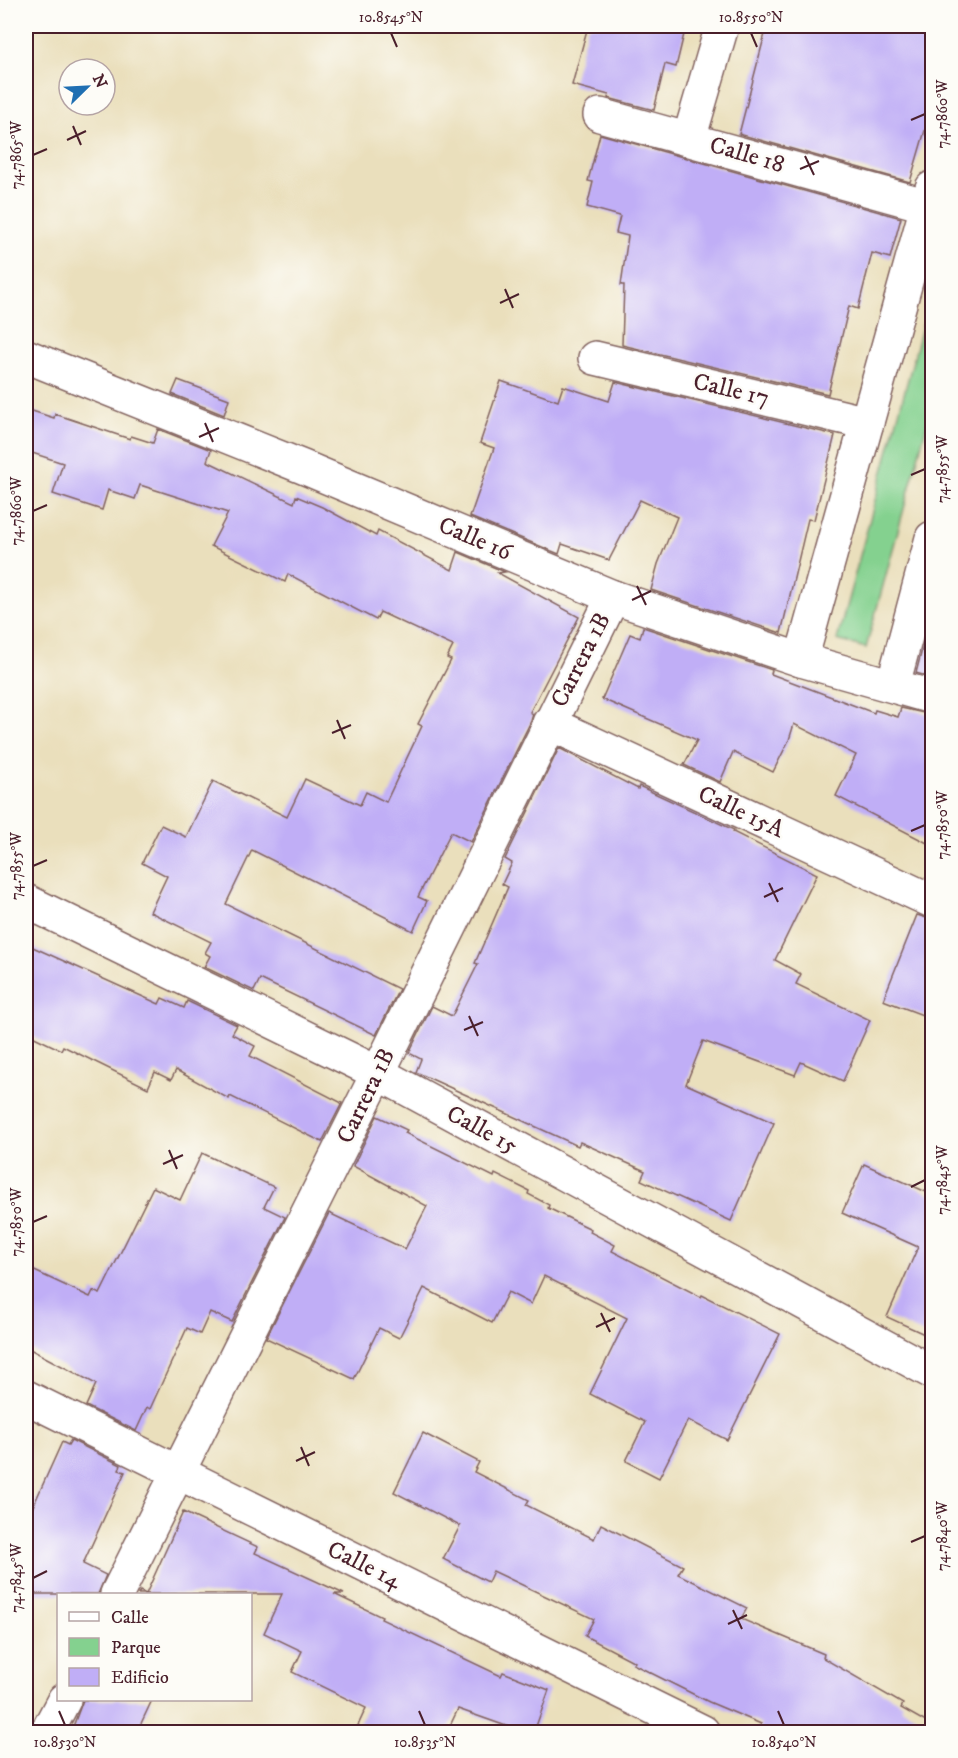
<svg xmlns="http://www.w3.org/2000/svg" width="958" height="1758" font-family="'IM FELL DW Pica',serif">
<style>
.green{fill:#84d18f;stroke:#67785d;stroke-width:1.5}
.building{fill:#c0aef6}
.lines{fill:none;stroke-linecap:round;stroke-linejoin:round}
.street-casing{stroke:#82625e;stroke-width:36}
.secondary-casing{stroke:#82625e;stroke-width:36}
.street{stroke:#fff;stroke-width:33}
.secondary{stroke:#fff;stroke-width:33}
.ticks{fill:none;stroke:#4a1f2b;stroke-width:2}
.labels{text-anchor:middle;dominant-baseline:central;stroke-width:5;stroke-linejoin:round;paint-order:stroke}
.street-label{font-size:24px;fill:#4a1f2b;stroke:#fdfcf7}
.neatline{fill:none;stroke:#4a1f2b;stroke-width:2}
.ticks-label{font-size:15px;text-anchor:middle;fill:#4a1f2b}
</style>
<rect width="100%" height="100%" fill="#fdfcf7"/>
<filter id="ink" filterUnits="userSpaceOnUse"><feTurbulence type="fractalNoise" baseFrequency=".0167" numOctaves="2"/><feDisplacementMap in="SourceGraphic" scale="12" xChannelSelector="R" yChannelSelector="G"/><feConvolveMatrix kernelMatrix="1 2 1 2 8 2 1 2 1" color-interpolation-filters="sRGB"/></filter>
<filter id="wash" filterUnits="userSpaceOnUse"><feTurbulence type="fractalNoise" baseFrequency=".008" numOctaves="4" result="noise"/><feDisplacementMap in="SourceGraphic" scale="24" xChannelSelector="R" yChannelSelector="G"/><feGaussianBlur stdDeviation="1.35" result="paint"/><feColorMatrix in="noise" values="0 0 0 0 0 0 0 0 0 0 0 0 0 0 0 0 0 1.4 0 .05"/><feComposite in="paint" operator="in"/></filter>
<g filter="url(#wash)">
<rect width="100%" height="100%" fill="#eadfbc"/>
<polygon class="green" points="932,291 932,406 866,648 837,640"/>
<g id="blocks">
<g class="building">
<polygon points="588,26 668,26 685,30 676,67 665,64 654,110 608,98 609,95 572,85"/>
<polygon points="767,26 933,26 933,103 910,182 739,134"/>
<polygon points="600,134 901,218 890,258 872,253 858,309 849,306 828,394 622,345 624,285 621,285 628,236 616,233 620,216 587,207 593,182 588,181"/>
<polygon points="178,380 229,399 224,415 172,394"/>
<polygon points="501,381 558,401 563,386 609,401 615,382 835,435 814,520 808,519 781,633 651,590 658,564 677,517 640,500 609,560 562,544 559,554 470,517 494,448 480,443"/>
<polygon points="26,409 54,418 55,414 130,439 131,436 153,443 158,429 211,450 207,461 294,503 296,496 322,507 376,536 378,531 452,570 458,552 505,572 498,573 579,617 530,712 533,714 531,721 471,842 451,832 418,897 427,901 413,931 252,850 226,904 399,989 376,1035 260,979 254,991 204,967 210,956 205,953 211,942 150,912 167,876 142,863 161,825 186,837 213,781 287,817 305,779 360,805 366,792 386,802 422,726 418,724 451,660 447,658 453,646 380,612 376,620 288,574 285,582 211,546 228,513 140,485 135,499 108,490 102,510 53,494 63,463 26,451"/>
<polygon points="643,627 772,670 771,674 874,713 875,710 898,717 901,708 933,715 933,846 836,796 856,755 794,724 789,740 773,772 733,752 720,782 684,765 697,740 602,699 630,634 640,638"/>
<polygon points="927,630 933,631 933,678 916,673"/>
<polygon points="559,748 638,789 639,786 734,830 733,832 817,874 775,960 801,974 796,984 870,1020 843,1081 801,1062 795,1075 703,1041 686,1084 774,1123 731,1221 641,1180 645,1171 580,1142 578,1146 416,1072 421,1059 409,1053 432,1006 452,1016 478,964 475,963 508,887 502,884 512,863 505,859"/>
<polygon points="917,915 933,920 933,1019 883,1000"/>
<polygon points="26,944 159,1004 162,998 184,1008 187,1001 237,1025 232,1034 255,1046 250,1056 342,1103 322,1142 230,1096 229,1099 176,1070 171,1080 155,1072 148,1088 63,1046 61,1050 26,1033"/>
<polygon points="377,1116 407,1130 405,1133 494,1177 495,1174 529,1191 528,1194 549,1205 548,1208 591,1229 590,1232 615,1245 612,1251 701,1297 702,1295 780,1334 727,1440 688,1420 659,1478 626,1461 645,1422 590,1394 627,1318 544,1276 531,1304 508,1292 492,1323 424,1288 399,1338 379,1328 354,1379 266,1338 329,1213 405,1249 427,1206 353,1166"/>
<polygon points="202,1153 274,1187 264,1207 285,1217 232,1322 210,1312 200,1334 187,1328 150,1409 147,1407 136,1431 86,1406 96,1384 26,1347 26,1267 90,1297 93,1291 100,1294 153,1187 180,1200"/>
<polygon points="864,1164 933,1195 933,1338 887,1317 918,1247 842,1213"/>
<polygon points="423,1433 479,1462 474,1472 529,1500 526,1505 594,1539 601,1524 683,1566 678,1574 747,1608 741,1619 824,1654 823,1658 903,1704 901,1708 933,1726 933,1732 757,1732 761,1724 709,1702 633,1664 635,1662 585,1636 594,1619 493,1571 488,1582 443,1559 460,1526 394,1492"/>
<polygon points="71,1440 121,1465 119,1470 125,1472 83,1564 106,1575 98,1594 26,1594 26,1522 62,1442 68,1445"/>
<polygon points="183,1512 258,1547 255,1553 344,1594 334,1594 382,1617 381,1619 501,1676 503,1672 549,1690 534,1732 523,1732 458,1709 447,1732 355,1732 366,1708 292,1672 302,1651 264,1633 282,1594 138,1594 140,1591 146,1594"/>
<polygon points="83,1700 152,1700 137,1732 71,1732"/>
</g>
</g>
</g>
<g filter="url(#ink)">
<use href="#blocks" fill-opacity="0" stroke="#82625e" stroke-width="1.5"/>
<g class="lines">
<g class="street-casing">
<g id="street">
<polyline points="600,115 928,206"/>
<polyline points="689,139 722,26"/>
<polyline points="595,358 867,423"/>
<polyline points="801,660 932,188"/>
<polyline points="893,685 932,538"/>
<polyline points="549,723 932,901"/>
<polyline points="26,901 378,1073 932,1372"/>
<polyline points="26,1397 703,1732"/>
<polyline points="117,1594 378,1073 613,597"/>
<polyline points="47,1732 64,1700"/>
</g>
</g>
<g class="secondary-casing">
<polyline id="secondary" points="26,356 303,467 613,597 801,660 932,697"/>
</g>
<use href="#street" class="street"/>
<use href="#secondary" class="secondary"/>
</g>
</g>
<path class="ticks" d="M 391,33 L 397,47M 751,33 L 757,47M 911,120 L 925,114M 73,126 L 81,145M 67,140 L 86,131M 33,155 L 47,149M 805,156 L 814,175M 800,169 L 819,161M 505,289 L 513,308M 500,303 L 519,294M 205,423 L 213,442M 199,437 L 219,428M 911,475 L 925,469M 33,511 L 47,505M 637,586 L 646,605M 632,600 L 651,591M 337,720 L 345,739M 332,733 L 351,725M 911,831 L 925,825M 33,866 L 47,860M 769,883 L 778,902M 764,897 L 783,888M 469,1016 L 478,1036M 464,1030 L 483,1022M 169,1150 L 177,1169M 163,1164 L 183,1155M 911,1187 L 925,1180M 33,1222 L 47,1216M 601,1313 L 610,1332M 596,1327 L 615,1318M 301,1447 L 309,1466M 296,1461 L 315,1452M 911,1542 L 925,1536M 33,1578 L 47,1571M 733,1610 L 742,1629M 728,1624 L 747,1615M 59,1711 L 65,1725M 419,1711 L 425,1725M 778,1711 L 784,1725"/>
<g class="labels">
<g class="street-label">
<text transform="translate(747 155) rotate(16)">Calle 18</text>
<text transform="translate(731 390) rotate(13)">Calle 17</text>
<text transform="translate(475 539) rotate(23)">Calle 16</text>
<text transform="translate(581 660) rotate(-63)">Carrera 1B</text>
<text transform="translate(741 812) rotate(25)">Calle 15A</text>
<text transform="translate(366 1096) rotate(-64)">Carrera 1B</text>
<text transform="translate(482 1130) rotate(28)">Calle 15</text>
<text transform="translate(364 1565) rotate(26)">Calle 14</text>
</g>
</g>
<rect width="958" height="1758" fill="none" stroke="#fdfcf7" stroke-width="66"/>
<rect x="57" y="1593" width="195" height="108" fill="#fdfcf7" stroke="#b5a4a5" stroke-width="1.5"/>
<rect x="69" y="1612" width="30" height="9" fill="#ffffff" stroke="#b5a4a5" stroke-width="1.5"/>
<text x="111" y="1623" font-size="18" fill="#4a1f2b">Calle</text>
<rect x="69" y="1638" width="30" height="18" fill="#84d18f" stroke="#b5a4a5" stroke-width="1.5"/>
<text x="111" y="1653" font-size="18" fill="#4a1f2b">Parque</text>
<rect x="69" y="1668" width="30" height="18" fill="#c0aef6" stroke="#b5a4a5" stroke-width="1.5"/>
<text x="111" y="1683" font-size="18" fill="#4a1f2b">Edificio</text>
<g transform="translate(87 87) rotate(66)"><circle r="28" fill="#fdfcf7" stroke="#b5a4a5" stroke-width="1.5"/>
<path d="M0-4.5L10 22L0 15L-10 22Z" fill="#1f6fb2"/>
<text y="-9" font-size="16" font-weight="bold" text-anchor="middle" fill="#4a1f2b">N</text>
</g>
<rect x="33" y="33" width="892" height="1692" class="neatline"/>
<g class="ticks-label">
<text x="391" y="22">10.8545°N</text>
<text x="751" y="22">10.8550°N</text>
<text transform="translate(942 114) rotate(-90)" y="5">74.7860°W</text>
<text transform="translate(16 155) rotate(-90)" y="5">74.7865°W</text>
<text transform="translate(942 469) rotate(-90)" y="5">74.7855°W</text>
<text transform="translate(16 511) rotate(-90)" y="5">74.7860°W</text>
<text transform="translate(942 825) rotate(-90)" y="5">74.7850°W</text>
<text transform="translate(16 866) rotate(-90)" y="5">74.7855°W</text>
<text transform="translate(942 1180) rotate(-90)" y="5">74.7845°W</text>
<text transform="translate(16 1222) rotate(-90)" y="5">74.7850°W</text>
<text transform="translate(942 1536) rotate(-90)" y="5">74.7840°W</text>
<text transform="translate(16 1578) rotate(-90)" y="5">74.7845°W</text>
<text x="65" y="1747">10.8530°N</text>
<text x="425" y="1747">10.8535°N</text>
<text x="784" y="1747">10.8540°N</text>
</g>
</svg>
